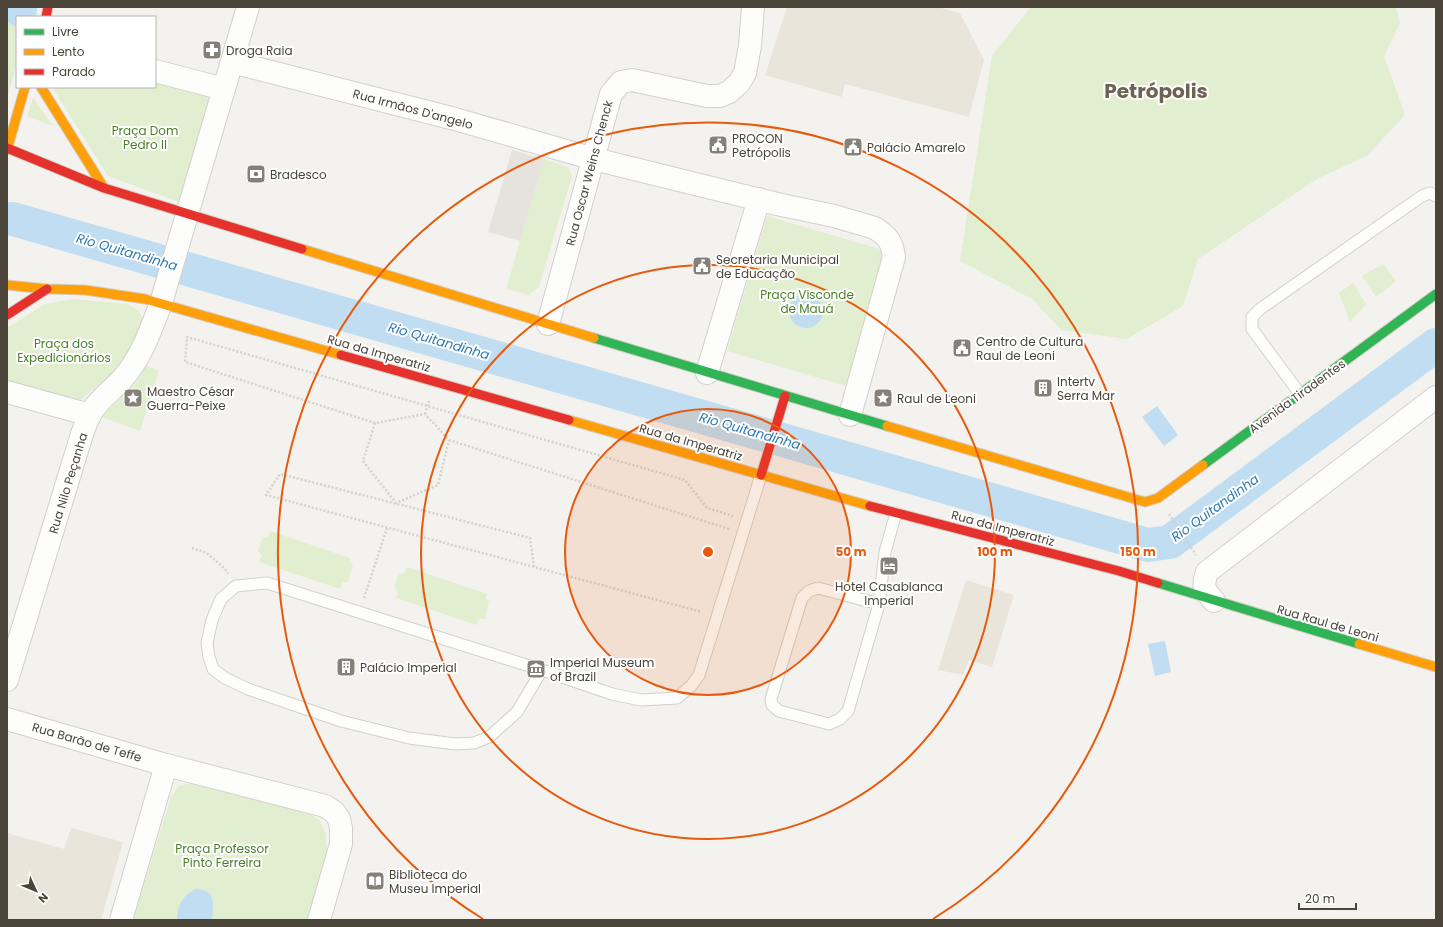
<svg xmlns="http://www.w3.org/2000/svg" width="1443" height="927" font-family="Poppins,sans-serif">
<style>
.education{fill:#eae5da}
.green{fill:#e1eecf}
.parking{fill:#e6e3df}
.water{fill:#c0ddf1}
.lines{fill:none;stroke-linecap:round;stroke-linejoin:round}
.river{stroke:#c0ddf1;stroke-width:34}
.lane-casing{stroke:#d2d0cb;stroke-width:13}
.street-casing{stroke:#d2d0cb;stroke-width:24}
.fast-casing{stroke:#d3cfc5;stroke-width:11}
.slow-casing{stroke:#d3cfc5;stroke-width:11}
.jam-casing{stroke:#d3cfc5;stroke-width:11}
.path{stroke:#d3d2cc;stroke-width:2.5;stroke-dasharray:2 2;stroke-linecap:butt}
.lane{stroke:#fdfdfc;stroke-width:11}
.street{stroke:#fdfdfc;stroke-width:22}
.fast{stroke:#30b455;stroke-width:9}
.slow{stroke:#ff9f0a;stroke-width:9}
.jam{stroke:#e5322d;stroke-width:9}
.ring{fill:none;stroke:#e8590c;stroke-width:2}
.labels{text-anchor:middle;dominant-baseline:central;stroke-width:4;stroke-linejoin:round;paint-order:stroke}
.poi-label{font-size:12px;fill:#4b4439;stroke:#fff;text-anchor:start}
.street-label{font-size:12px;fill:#4b4439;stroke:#fff}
.park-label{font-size:12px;fill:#4a7f2a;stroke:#fff}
.water-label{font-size:13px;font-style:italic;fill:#2e7ab2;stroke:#fff}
.town-label{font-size:20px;font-weight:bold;fill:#6e6250;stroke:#fff}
.centre{fill:#e8590c;stroke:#fff;stroke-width:2}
.ring-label{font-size:12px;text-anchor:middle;font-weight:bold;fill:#e8590c;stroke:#fff;stroke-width:4;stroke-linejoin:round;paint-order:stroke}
</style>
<rect width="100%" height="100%" fill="#f4f2ee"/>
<g class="education">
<polygon points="787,7 937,7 960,13 984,60 969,117 845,84 842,97 765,75"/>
<polygon points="966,580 1014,595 992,667 969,660 963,675 938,670"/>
<polygon points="71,828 123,842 101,920 7,920 7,833 64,849"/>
</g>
<g class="green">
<polygon points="1031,7 1396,7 1400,23 1384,56 1405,115 1368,155 1317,179 1198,259 1183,306 1127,339 1061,330 1032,299 960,261 992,56"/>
<polygon points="7,10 30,16 17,17 17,63 7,98"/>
<polygon points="155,79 211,93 179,202 108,176 52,87 155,87"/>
<polygon points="33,98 34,99 53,126 27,116"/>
<polygon points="544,159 568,167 572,176 539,287 529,295 506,289"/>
<polygon points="767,216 886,251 846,386 727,351"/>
<polygon points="1383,264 1396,281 1376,297 1362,276"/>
<polygon points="1353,283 1366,304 1350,322 1339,293"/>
<polygon points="74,299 127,304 139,311 144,323 128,354 108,377 75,404 7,386 7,328 45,304"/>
<polygon points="147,366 159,371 140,431 101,417 136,383"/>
<polygon points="270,531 350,558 349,562 353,565 348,582 342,583 340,589 259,562 262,555 258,550 263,538 268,537"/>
<polygon points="407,567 487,594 485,598 489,601 485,619 479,619 476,625 396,598 398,592 394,586 399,574 405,573"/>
<polygon points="195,782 305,810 320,821 326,834 327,853 307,920 133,920 171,797 179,786"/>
</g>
<polygon class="parking" points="512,150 544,159 520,241 488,232"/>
<g class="water">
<circle cx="806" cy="311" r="17"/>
<polygon points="1157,406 1178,435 1164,446 1142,417"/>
<polygon points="1165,641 1171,672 1155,676 1148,644"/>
<path d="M 195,889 C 216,889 214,904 212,920 L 177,920 C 178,904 182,897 195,889 Z"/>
</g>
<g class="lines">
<g class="river">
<polyline points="20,10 20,7"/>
<polyline points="13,219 1148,545 1170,542 1436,345"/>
</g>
<g class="lane-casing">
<g id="lane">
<polyline points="1300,394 1252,329 1252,317 1260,309 1422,196 1430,193 1436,196"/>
<polyline points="879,604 818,588 809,591 802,598 771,699 772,705 779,711 829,724 840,719 848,711 879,604 885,552 896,513"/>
<polyline points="542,670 517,712 489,737 474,743 455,744 409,738 341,721 248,689 225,678 213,669 209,657 207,643 212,620 221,599 236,586 267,583 542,670 612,694 641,700 677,698 691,686 699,675 761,475"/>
</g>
</g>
<g class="street-casing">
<g id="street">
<path d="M 232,62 L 455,119 L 594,159 L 777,204 L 834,216 L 875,228 C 888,237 892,241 894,257 L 850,415"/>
<polyline points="155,71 224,89"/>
<polyline points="548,324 611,94 621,82 632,80 707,96 720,96 729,92 739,83 745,73 750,46 753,7"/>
<polyline points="707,373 759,199"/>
<polyline points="7,392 90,415"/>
<path d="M 1214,601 C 1204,590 1202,587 1207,572 L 1436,397"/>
<path d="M 7,680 L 82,434 C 85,426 87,418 92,411 C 100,398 114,389 124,377 C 142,356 151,329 161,303 L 248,7"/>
<polyline points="7,719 166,765 325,806 334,812 339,819 341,828 341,844 319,920"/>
<polyline points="121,920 166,765"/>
</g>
</g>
<g class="fast-casing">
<g id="fast">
<polyline points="594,338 887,426"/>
<polyline points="1203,465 1436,294"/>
<polyline points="1158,583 1359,644"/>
</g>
</g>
<g class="slow-casing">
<g id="slow">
<polyline points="41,87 104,188"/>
<polyline points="7,150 25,87"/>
<polyline points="302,249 594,338"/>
<polyline points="7,285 47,289 85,290 145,299 341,355"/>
<polyline points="569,420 870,506"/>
<polyline points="887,426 1145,502 1158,498 1203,465"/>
<polyline points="1359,644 1436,667"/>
</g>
</g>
<g class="jam-casing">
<g id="jam">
<polyline points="46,17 48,7"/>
<polyline points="7,148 104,188 302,249"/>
<polyline points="7,315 47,289"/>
<polyline points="341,355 569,420"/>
<polyline points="761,475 785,396"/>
<polyline points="870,506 1119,571 1158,583"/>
</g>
</g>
<g class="path">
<polyline points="425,414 429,401"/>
<polyline points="375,423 363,461 396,503 438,485 449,440"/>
<polyline points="1169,514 1196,555"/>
<polyline points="729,529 449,440 425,414 375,423 185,362 187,337 685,480 707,508 733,516"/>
<polyline points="192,548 207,553 225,569 228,574"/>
<polyline points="534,567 530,538 280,474 266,495 702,612"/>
<polyline points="364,598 387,528"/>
</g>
<use href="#lane" class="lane"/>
<use href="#street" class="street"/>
<use href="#fast" class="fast"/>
<use href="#slow" class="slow"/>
<use href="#jam" class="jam"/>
</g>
<circle cx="708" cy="552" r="143" fill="#e8590c" fill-opacity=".12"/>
<g class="ring">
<circle cx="708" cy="552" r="143"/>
<circle cx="708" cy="552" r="287"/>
<path d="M483 919A430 430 0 1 1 933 919"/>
</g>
<defs>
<g id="pharmacy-square" transform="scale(1)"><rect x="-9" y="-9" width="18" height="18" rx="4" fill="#868178" stroke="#fff"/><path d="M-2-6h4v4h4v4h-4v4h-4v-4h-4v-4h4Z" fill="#fff"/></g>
<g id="civic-square" transform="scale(1)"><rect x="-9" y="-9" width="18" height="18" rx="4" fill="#868178" stroke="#fff"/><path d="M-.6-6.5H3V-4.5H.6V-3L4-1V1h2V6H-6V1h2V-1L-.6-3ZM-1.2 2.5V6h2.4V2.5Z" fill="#fff"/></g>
<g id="bank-square" transform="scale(1)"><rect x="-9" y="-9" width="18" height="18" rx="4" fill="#868178" stroke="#fff"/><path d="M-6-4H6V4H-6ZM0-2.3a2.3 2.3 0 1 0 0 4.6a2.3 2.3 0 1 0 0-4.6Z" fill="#fff"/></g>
<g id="building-square" transform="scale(1)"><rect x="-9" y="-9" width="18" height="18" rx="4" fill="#868178" stroke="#fff"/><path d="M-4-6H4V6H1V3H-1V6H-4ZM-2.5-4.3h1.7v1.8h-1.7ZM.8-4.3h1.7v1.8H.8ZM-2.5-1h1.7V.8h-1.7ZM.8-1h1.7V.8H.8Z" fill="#fff"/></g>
<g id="sight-square" transform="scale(1)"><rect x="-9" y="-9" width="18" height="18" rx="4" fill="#868178" stroke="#fff"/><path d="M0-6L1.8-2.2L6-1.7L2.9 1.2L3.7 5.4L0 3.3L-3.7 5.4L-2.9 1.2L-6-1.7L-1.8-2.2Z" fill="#fff"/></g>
<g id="hotel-square" transform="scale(1)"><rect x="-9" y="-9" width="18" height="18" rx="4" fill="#868178" stroke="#fff"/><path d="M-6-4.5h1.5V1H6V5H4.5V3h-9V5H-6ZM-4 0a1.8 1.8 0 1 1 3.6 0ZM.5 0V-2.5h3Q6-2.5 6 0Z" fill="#fff"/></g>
<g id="museum-square" transform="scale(1)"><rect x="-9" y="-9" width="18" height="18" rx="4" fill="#868178" stroke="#fff"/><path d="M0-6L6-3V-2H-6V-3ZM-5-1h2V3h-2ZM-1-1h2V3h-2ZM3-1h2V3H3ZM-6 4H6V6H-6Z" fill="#fff"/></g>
<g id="library-square" transform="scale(1)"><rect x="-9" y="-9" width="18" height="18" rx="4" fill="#868178" stroke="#fff"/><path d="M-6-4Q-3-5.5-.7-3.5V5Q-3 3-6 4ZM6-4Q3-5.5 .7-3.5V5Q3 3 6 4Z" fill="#fff"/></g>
</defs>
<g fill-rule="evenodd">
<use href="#pharmacy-square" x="212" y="50"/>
<use href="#civic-square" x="718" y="145"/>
<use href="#civic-square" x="853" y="147"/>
<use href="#bank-square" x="256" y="174"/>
<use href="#civic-square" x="702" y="266"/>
<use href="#civic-square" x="962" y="348"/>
<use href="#building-square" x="1043" y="388"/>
<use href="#sight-square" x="133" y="398"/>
<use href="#sight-square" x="883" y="398"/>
<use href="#hotel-square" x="889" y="566"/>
<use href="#building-square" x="346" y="667"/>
<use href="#museum-square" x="536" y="669"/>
<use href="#library-square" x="375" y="881"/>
</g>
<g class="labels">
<g class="poi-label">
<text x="226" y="50">Droga Raia</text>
<text x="732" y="138">PROCON<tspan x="732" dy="14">Petrópolis</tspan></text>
<text x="867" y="147">Palácio Amarelo</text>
<text x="270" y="174">Bradesco</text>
<text x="716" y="259">Secretaria Municipal<tspan x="716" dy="14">de Educação</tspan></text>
<text x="976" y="341">Centro de Cultura<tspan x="976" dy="14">Raul de Leoni</tspan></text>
<text x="1057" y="381">Intertv<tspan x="1057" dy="14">Serra Mar</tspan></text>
<text x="147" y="391">Maestro César<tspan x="147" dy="14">Guerra-Peixe</tspan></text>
<text x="897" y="398">Raul de Leoni</text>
<text x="889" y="586" text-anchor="middle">Hotel Casablanca<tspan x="889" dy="14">Imperial</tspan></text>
<text x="550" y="662">Imperial Museum<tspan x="550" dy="14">of Brazil</tspan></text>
<text x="360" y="667">Palácio Imperial</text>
<text x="389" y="874">Biblioteca do<tspan x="389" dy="14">Museu Imperial</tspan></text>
</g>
<g class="street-label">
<text transform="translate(413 109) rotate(15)">Rua Irmãos D'angelo</text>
<text transform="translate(589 173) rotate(-75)">Rua Oscar Weins Chenck</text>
<text transform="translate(379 353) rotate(16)">Rua da Imperatriz</text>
<text transform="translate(1297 396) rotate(-36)">Avenida Tiradentes</text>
<text transform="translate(691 442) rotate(16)">Rua da Imperatriz</text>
<text transform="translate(68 483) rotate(-73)">Rua Nilo Peçanha</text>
<text transform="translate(1003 528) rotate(15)">Rua da Imperatriz</text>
<text transform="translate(1328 623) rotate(16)">Rua Raul de Leoni</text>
<text transform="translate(87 742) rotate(16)">Rua Barão de Teffe</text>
</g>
<g class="park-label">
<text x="145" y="130">Praça Dom<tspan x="145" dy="14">Pedro II</tspan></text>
<text x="807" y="294">Praça Visconde<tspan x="807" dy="14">de Mauá</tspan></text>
<text x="64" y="343">Praça dos<tspan x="64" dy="14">Expedicionários</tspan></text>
<text x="222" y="848">Praça Professor<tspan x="222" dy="14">Pinto Ferreira</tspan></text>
</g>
<g class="water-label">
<text transform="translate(127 252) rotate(16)">Rio Quitandinha</text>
<text transform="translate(439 341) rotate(16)">Rio Quitandinha</text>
<text transform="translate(750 431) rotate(16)">Rio Quitandinha</text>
<text transform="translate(1215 508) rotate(-36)">Rio Quitandinha</text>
</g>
<g class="town-label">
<text x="1156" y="91">Petrópolis</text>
</g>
</g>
<circle cx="708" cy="552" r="6" class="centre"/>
<g class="ring-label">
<text x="851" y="556">50 m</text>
<text x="995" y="556">100 m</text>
<text x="1138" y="556">150 m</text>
</g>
<rect width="1443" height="927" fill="none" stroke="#4b4439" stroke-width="16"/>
<rect x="16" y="16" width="140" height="72" fill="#ffffff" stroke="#b7b4b0"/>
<rect x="24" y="29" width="20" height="6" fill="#30b455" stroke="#b7b4b0"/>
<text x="52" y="36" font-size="12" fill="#4b4439">Livre</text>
<rect x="24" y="49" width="20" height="6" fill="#ff9f0a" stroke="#b7b4b0"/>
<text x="52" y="56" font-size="12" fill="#4b4439">Lento</text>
<rect x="24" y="69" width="20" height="6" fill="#e5322d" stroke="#b7b4b0"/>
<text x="52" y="76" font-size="12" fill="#4b4439">Parado</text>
<g transform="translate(36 891) rotate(134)" stroke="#ffffff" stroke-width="3" paint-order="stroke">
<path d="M0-3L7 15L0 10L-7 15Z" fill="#4b4439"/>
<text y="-6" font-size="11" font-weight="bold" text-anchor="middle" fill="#4b4439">N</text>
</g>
<path d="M1299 903v6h57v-6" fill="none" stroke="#4b4439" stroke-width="2"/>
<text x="1305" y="903" font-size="12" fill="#4b4439" stroke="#ffffff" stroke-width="3" paint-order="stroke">20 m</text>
</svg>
